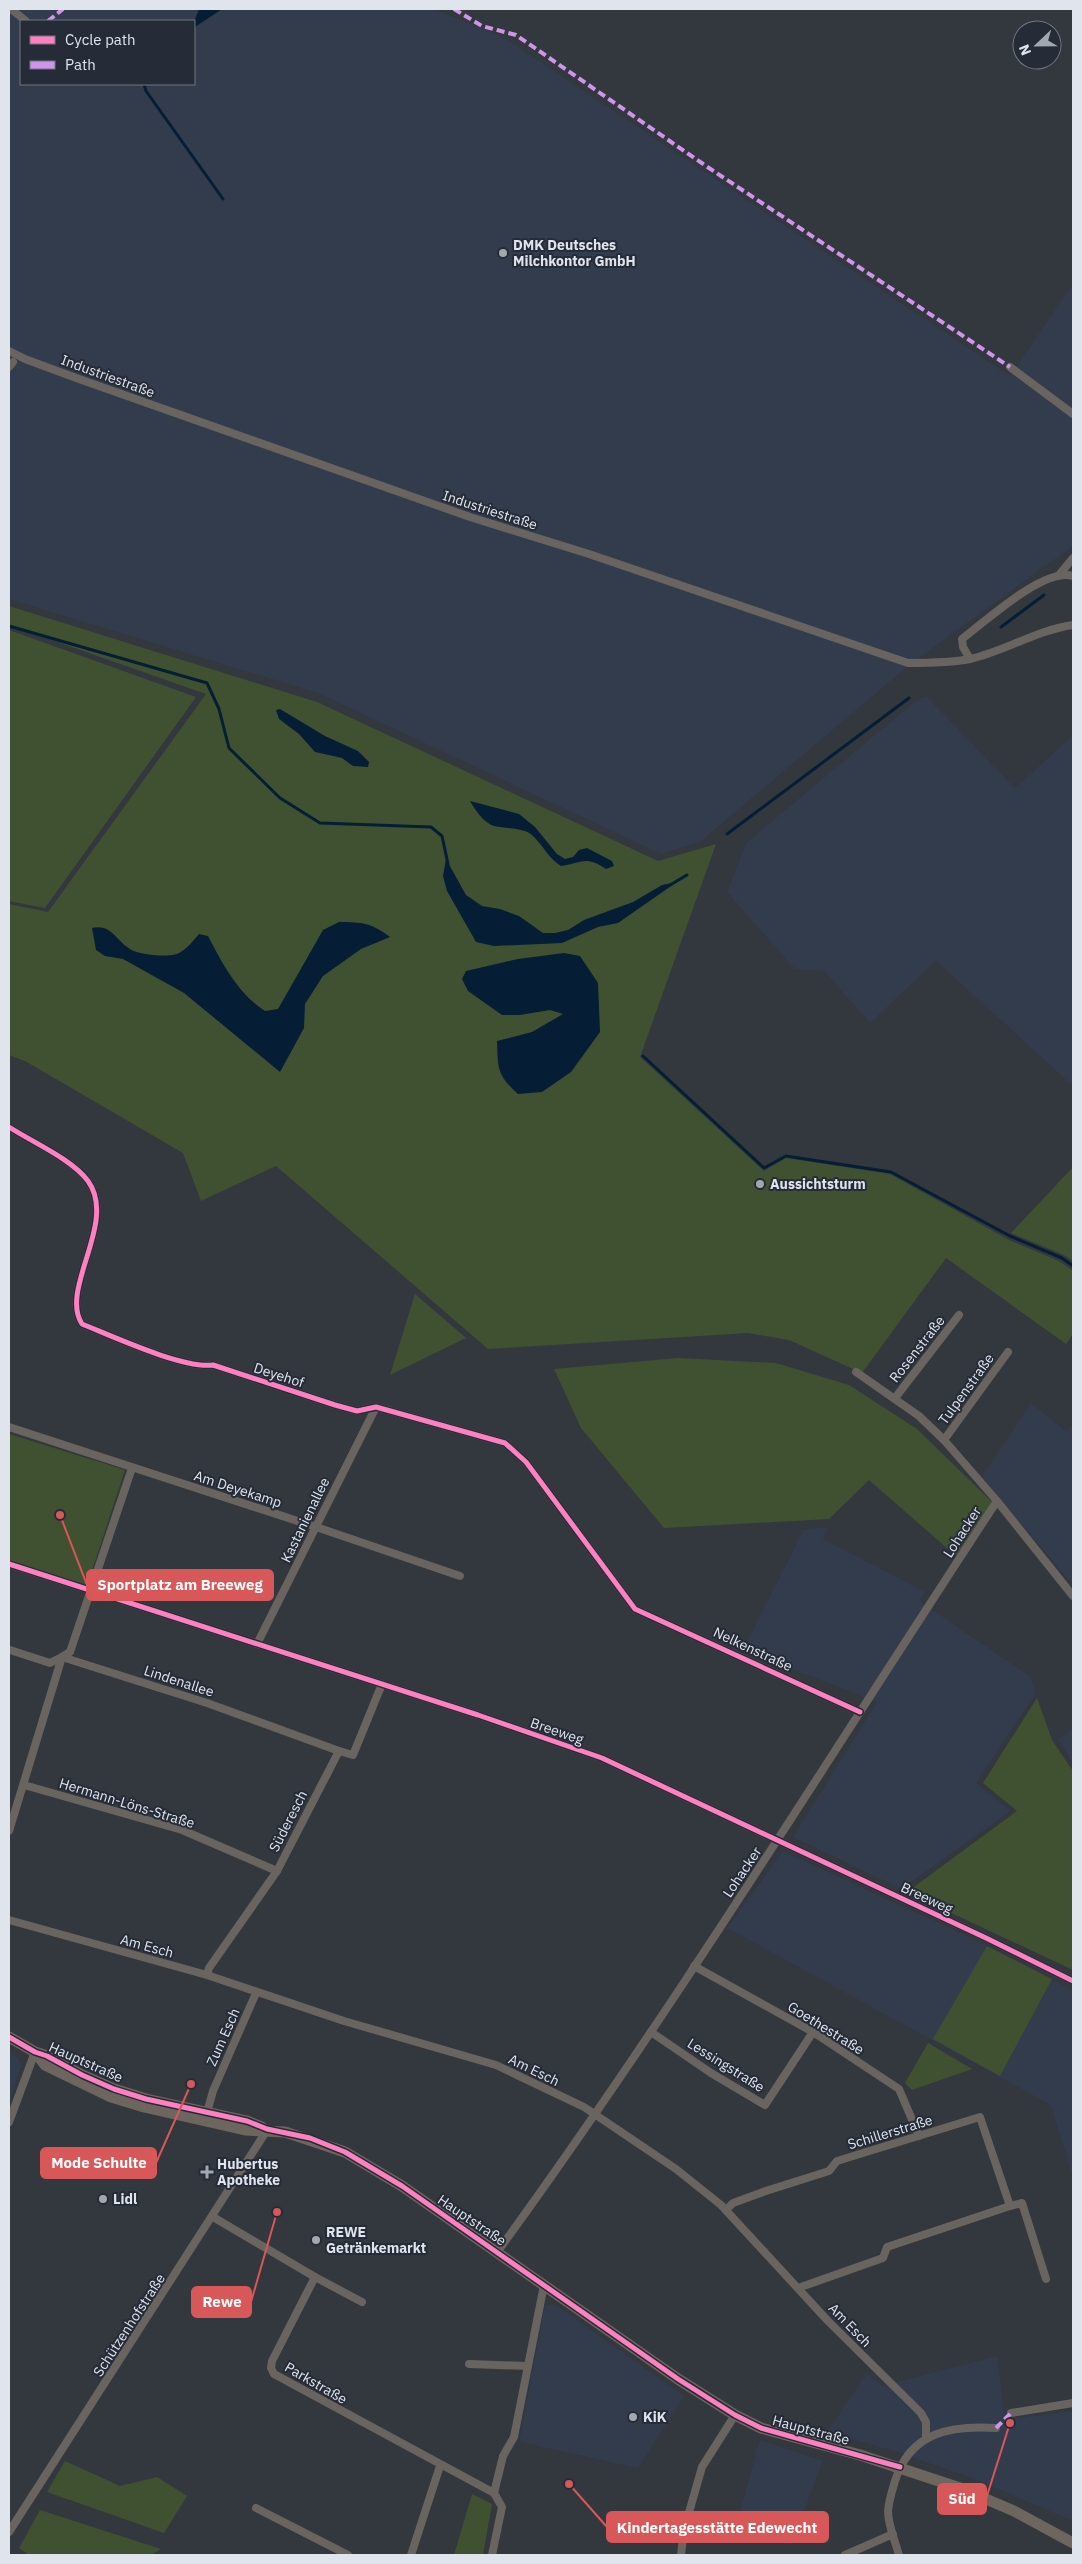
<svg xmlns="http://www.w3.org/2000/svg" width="1082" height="2564" font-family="'IBM Plex Sans',sans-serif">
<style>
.built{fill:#323c4d}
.green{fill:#405132}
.water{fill:#051e35}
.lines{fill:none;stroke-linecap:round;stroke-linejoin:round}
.stream{stroke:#051e35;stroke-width:3}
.minor{stroke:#69645f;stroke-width:8}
.secondary{stroke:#6d665e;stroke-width:11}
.quiet{stroke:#d193ec;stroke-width:4;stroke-dasharray:8 4;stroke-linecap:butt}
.cycleway-casing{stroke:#252c38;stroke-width:8}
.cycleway{stroke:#ff80c0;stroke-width:5}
.poi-dot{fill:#a3a8b0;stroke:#252c38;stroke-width:2}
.labels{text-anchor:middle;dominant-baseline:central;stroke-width:4;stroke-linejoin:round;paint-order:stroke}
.poi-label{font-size:14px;font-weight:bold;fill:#e0e5ed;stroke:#252c38;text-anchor:start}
.street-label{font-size:14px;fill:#e0e5ed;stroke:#252c38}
.leader{fill:none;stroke:#d85759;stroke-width:2}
.callout-dot{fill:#d85759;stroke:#252c38;stroke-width:2}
.callout{fill:#d85759;stroke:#d85759;stroke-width:2}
.callout-label{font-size:15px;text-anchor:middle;font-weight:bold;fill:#fff}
</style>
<rect width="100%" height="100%" fill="#33373e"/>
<g class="built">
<polygon points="9,9 199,9 194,22 21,21 21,84 194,84 194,24 196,26 222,9 434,9 503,37 1010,376 1073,284 1073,546 913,662 701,841 661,854 318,693 9,599"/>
<polygon points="926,696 1015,788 1073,735 1073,1086 936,961 870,1023 824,971 795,969 727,892 746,843 914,702"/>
<polygon points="1031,1403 1067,1432 1073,1424 1073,1585 982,1477"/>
<polygon points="827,1527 823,1539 925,1592 919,1601 1030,1676 1036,1693 976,1783 1011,1811 901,1889 793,1837 877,1702 743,1650 804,1529"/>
<polygon points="1073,1729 1073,1763 1058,1739"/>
<polygon points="783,1851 965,1935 1073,1990 1073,2178 1051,2105 727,1928"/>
<polygon points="9,2053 18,2058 21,2066 9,2102"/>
<polygon points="555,2304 684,2396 638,2468 519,2442 545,2305"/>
<polygon points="997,2356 1004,2413 1013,2418 1073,2411 1073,2521 972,2478 897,2452 827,2432 867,2373 882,2386"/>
<polygon points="760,2440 823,2461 791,2545 735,2530"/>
</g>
<g class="green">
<polygon points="9,606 317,702 658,861 716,844 640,1057 764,1171 786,1158 890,1174 1009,1240 1059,1261 1073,1271 1073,1334 1066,1344 946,1258 862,1373 789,1340 748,1333 488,1349 276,1166 201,1201 183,1153 25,1061 9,1055 9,904 48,912 206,694 9,625"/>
<polygon points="9,630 196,697 45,908 9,901"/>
<polygon points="1073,1167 1073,1261 1064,1255 1011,1233"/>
<polygon points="415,1294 466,1338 390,1375"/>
<polygon points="678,1358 776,1363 849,1385 917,1429 992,1502 956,1556 869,1480 829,1519 664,1528 581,1428 554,1369"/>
<polygon points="9,1434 125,1470 87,1586 9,1560"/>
<polygon points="1037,1698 1052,1740 1073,1771 1073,1970 907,1892 1017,1811 983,1783"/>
<polygon points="987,1946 1052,1979 1000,2076 933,2039"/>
<polygon points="928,2043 972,2069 912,2090 905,2083"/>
<polygon points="65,2461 120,2486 157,2477 187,2496 164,2533 47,2492"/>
<polygon points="472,2494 492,2504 483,2555 454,2555"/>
<polygon points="40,2510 161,2549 151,2555 29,2555 19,2548"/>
</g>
<g class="water">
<polygon points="199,9 222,9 195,27 194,22"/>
<polygon points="280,709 325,736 358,751 369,762 368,767 353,766 342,758 315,752 299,734 279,719 276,710"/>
<path d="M 470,801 L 519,814 L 535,827 L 557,854 L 565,859 L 573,857 L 579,850 L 587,848 L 612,861 L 614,866 L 606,869 C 586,855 582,863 561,866 C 548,858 543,845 532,835 C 522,827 506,829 494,826 C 484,823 475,810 470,801 Z"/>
<polygon points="446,859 466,895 482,906 500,909 519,916 543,933 555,933 568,930 584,920 633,902 662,885 677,882 618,923 598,927 562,943 494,946 476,942 447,891 443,876"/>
<path d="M 339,922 C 361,922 372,923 390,937 L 361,949 L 323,976 L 305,1004 L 304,1028 L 280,1072 L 184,993 L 123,959 L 105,956 L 96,950 L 92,928 C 112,924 115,940 130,949 C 139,955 169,958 179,953 C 187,949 193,941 199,934 L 208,936 C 222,963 238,994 265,1011 L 278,1009 L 323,930 Z"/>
<path d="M 564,953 L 580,956 L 598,983 L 600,1032 L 571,1072 L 542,1092 L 518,1094 C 497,1075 498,1069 497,1041 L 532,1032 L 563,1014 L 550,1010 L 520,1015 L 502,1015 L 468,991 L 462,979 L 466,971 L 518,959 Z"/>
</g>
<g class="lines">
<g class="stream">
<polyline points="144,84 146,91 223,199"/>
<polyline points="9,626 207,683 219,709 229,748 280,798 320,823 431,827 442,836 448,864"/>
<polyline points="1001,627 1044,595"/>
<polyline points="727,834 909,698"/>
<polyline points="670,885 687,875"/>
<polyline points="643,1056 764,1168 786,1156 891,1172 1010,1236 1062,1258 1073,1266"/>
</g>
<g class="minor">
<polyline points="11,9 26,21"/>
<path d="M 9,351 L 25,359 L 79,379 L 470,517 L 589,554 L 908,663 C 928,663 950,663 970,659 C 1005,651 1037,630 1073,625"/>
<polyline points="9,367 13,362"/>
<polyline points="1010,367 1073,414"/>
<polyline points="1059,575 1073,558"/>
<path d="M 970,659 L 963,647 L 962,639 C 986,621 1044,567 1073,576"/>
<path d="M 9,1127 C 32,1142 72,1159 88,1181 C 118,1222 59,1289 82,1324 C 112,1336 183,1369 213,1365 L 335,1405 L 357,1411 L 376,1407 L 505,1443 L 526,1462 L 635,1609 L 860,1712"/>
<polyline points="856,1372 919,1416 944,1440 997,1501 1073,1596"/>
<polyline points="895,1398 959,1315"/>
<polyline points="9,1427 316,1527 460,1576"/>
<polyline points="944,1440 1008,1352"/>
<polyline points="9,1564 478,1715 602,1758 986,1938 1073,1981"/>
<polyline points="257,1644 376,1407"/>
<polyline points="10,1650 50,1663 62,1657 207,1703 339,1751"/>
<polyline points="24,1785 182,1830 277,1871"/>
<polyline points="9,1831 62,1657 70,1652 132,1468"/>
<polyline points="9,1920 207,1975 344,2021 496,2065 584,2107 676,2169 721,2205 828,2321 921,2413 926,2422 926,2439"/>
<polyline points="694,1966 813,2032 899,2089 919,2136"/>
<polyline points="207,1975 209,1968 277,1871 339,1751 353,1755 382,1684"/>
<polyline points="651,2032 711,2073 765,2105 813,2032"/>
<polyline points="206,2116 213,2091 256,1993"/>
<polyline points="9,2122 35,2052"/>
<polyline points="1010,2206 1022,2203 1046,2279"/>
<polyline points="726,2210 733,2203 763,2192 829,2171 837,2161 980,2117 1010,2206 887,2247 883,2258 798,2288"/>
<polyline points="213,2217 315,2277 272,2361 271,2368 274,2374 494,2493"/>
<path d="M 498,2251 C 675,2008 832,1752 997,1501"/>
<polyline points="315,2277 362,2302"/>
<polyline points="469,2364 527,2366"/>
<polyline points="1011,2413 1073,2403"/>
<polyline points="256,2508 348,2555"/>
<polyline points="9,2532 267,2130"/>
<polyline points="411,2555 440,2466"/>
<polyline points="492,2555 502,2507 494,2493 503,2456 514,2437 543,2290 546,2285"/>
<polyline points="681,2555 684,2530 702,2467 735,2415"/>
<polyline points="845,2555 893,2534"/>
<path d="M 899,2555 C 895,2541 888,2525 888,2511 C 889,2500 892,2491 895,2481 C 910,2432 951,2425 996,2428"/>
</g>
<g class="secondary">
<polyline points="9,2037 35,2052 47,2056 82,2075 114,2089 146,2099 247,2121 262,2127"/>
<polyline points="35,2052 45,2065 111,2097 144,2107 245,2130 285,2132 345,2152 402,2186 678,2379 735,2415 761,2428 860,2455 960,2488 1014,2511 1073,2543"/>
</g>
<g class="quiet">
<polyline points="454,9 482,26 516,35 706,166 1010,367"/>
<polyline points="48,21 63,9"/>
<polyline points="996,2428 1011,2413"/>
</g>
<g class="cycleway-casing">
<g id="cycleway">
<path d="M 9,1127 C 32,1142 72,1159 88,1181 C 118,1222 59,1289 82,1324 C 112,1336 183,1369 213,1365 L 335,1405 L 357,1411 L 376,1407 L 505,1443 L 526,1462 L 635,1609 L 860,1712"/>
<polyline points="9,1564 478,1715 602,1758 986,1938 1073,1981"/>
<polyline points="9,2037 35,2052 47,2056 82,2075 114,2089 146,2099 247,2121 267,2129 310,2138 345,2152 402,2186 678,2379 735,2415 761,2428 900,2467"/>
</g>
</g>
<use href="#cycleway" class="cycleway"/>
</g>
<g class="poi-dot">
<circle cx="503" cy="253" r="5"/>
<circle cx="760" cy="1184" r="5"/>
<path d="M204.5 2164.5h5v5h5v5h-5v5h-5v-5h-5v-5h5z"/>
<circle cx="103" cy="2199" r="5"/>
<circle cx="316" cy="2240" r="5"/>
<circle cx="633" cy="2417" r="5"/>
</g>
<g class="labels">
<g class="poi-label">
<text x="513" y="245">DMK Deutsches<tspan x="513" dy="16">Milchkontor GmbH</tspan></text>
<text x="770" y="1184">Aussichtsturm</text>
<text x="217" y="2164">Hubertus<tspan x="217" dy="16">Apotheke</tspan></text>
<text x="113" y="2199">Lidl</text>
<text x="326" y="2232">REWE<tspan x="326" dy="16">Getränkemarkt</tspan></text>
<text x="643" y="2417">KiK</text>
</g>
<g class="street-label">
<text transform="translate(108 376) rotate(20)">Industriestraße</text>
<text transform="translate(490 510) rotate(18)">Industriestraße</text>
<text transform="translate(917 1349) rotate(-52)">Rosenstraße</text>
<text transform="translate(279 1375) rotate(18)">Deyehof</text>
<text transform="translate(966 1389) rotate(-54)">Tulpenstraße</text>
<text transform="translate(238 1489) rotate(18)">Am Deyekamp</text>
<text transform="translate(305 1520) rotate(-64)">Kastanienallee</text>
<text transform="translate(962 1532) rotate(-57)">Lohacker</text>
<text transform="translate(753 1649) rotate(25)">Nelkenstraße</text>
<text transform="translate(179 1681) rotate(18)">Lindenallee</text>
<text transform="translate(557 1731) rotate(19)">Breeweg</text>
<text transform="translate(127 1803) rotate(17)">Hermann-Löns-Straße</text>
<text transform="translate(288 1821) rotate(-63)">Süderesch</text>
<text transform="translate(742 1872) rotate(-56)">Lohacker</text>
<text transform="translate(927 1898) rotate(25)">Breeweg</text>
<text transform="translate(147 1946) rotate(15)">Am Esch</text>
<text transform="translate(826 2028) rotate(32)">Goethestraße</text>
<text transform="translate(223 2037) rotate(-66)">Zum Esch</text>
<text transform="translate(86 2062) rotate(24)">Hauptstraße</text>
<text transform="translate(726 2065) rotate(32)">Lessingstraße</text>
<text transform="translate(534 2070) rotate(26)">Am Esch</text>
<text transform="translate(890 2132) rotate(-17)">Schillerstraße</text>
<text transform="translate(472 2220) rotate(34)">Hauptstraße</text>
<text transform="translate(129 2325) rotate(-57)">Schützenhofstraße</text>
<text transform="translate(850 2325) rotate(46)">Am Esch</text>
<text transform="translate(316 2383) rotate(30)">Parkstraße</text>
<text transform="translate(811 2430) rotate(15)">Hauptstraße</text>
</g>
</g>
<path class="leader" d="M60 1515L87 1585M191 2084L156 2163M277 2212L251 2302M1010 2423L986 2499M569 2484L607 2527"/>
<g class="callout-dot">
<circle cx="60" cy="1515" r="5"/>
<circle cx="191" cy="2084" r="5"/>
<circle cx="277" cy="2212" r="5"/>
<circle cx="1010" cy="2423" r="5"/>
<circle cx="569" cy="2484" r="5"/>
</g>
<g class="callout">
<rect x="87" y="1570" width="186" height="30" rx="5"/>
<rect x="41" y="2148" width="115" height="30" rx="5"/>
<rect x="192" y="2287" width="59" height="30" rx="5"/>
<rect x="938" y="2484" width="48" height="30" rx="5"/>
<rect x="607" y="2512" width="221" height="30" rx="5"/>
</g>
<g class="callout-label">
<text x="180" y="1590">Sportplatz am Breeweg</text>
<text x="99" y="2168">Mode Schulte</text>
<text x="222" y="2307">Rewe</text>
<text x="962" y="2504">Süd</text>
<text x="717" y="2533">Kindertagesstätte Edewecht</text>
</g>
<rect width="1082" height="2564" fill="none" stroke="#e0e5ed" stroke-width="20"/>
<rect x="20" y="20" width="175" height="65" fill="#252c38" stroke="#707680"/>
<rect x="30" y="36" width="25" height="8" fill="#ff80c0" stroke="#707680"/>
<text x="65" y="45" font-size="15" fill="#e0e5ed">Cycle path</text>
<rect x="30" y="61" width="25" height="8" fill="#d193ec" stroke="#707680"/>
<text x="65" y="70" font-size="15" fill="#e0e5ed">Path</text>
<g transform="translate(1037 45) rotate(248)"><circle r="24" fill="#252c38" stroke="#707680"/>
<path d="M0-4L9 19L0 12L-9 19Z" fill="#a3a8b0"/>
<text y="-8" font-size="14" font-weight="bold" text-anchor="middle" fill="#e0e5ed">N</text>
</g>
</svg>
